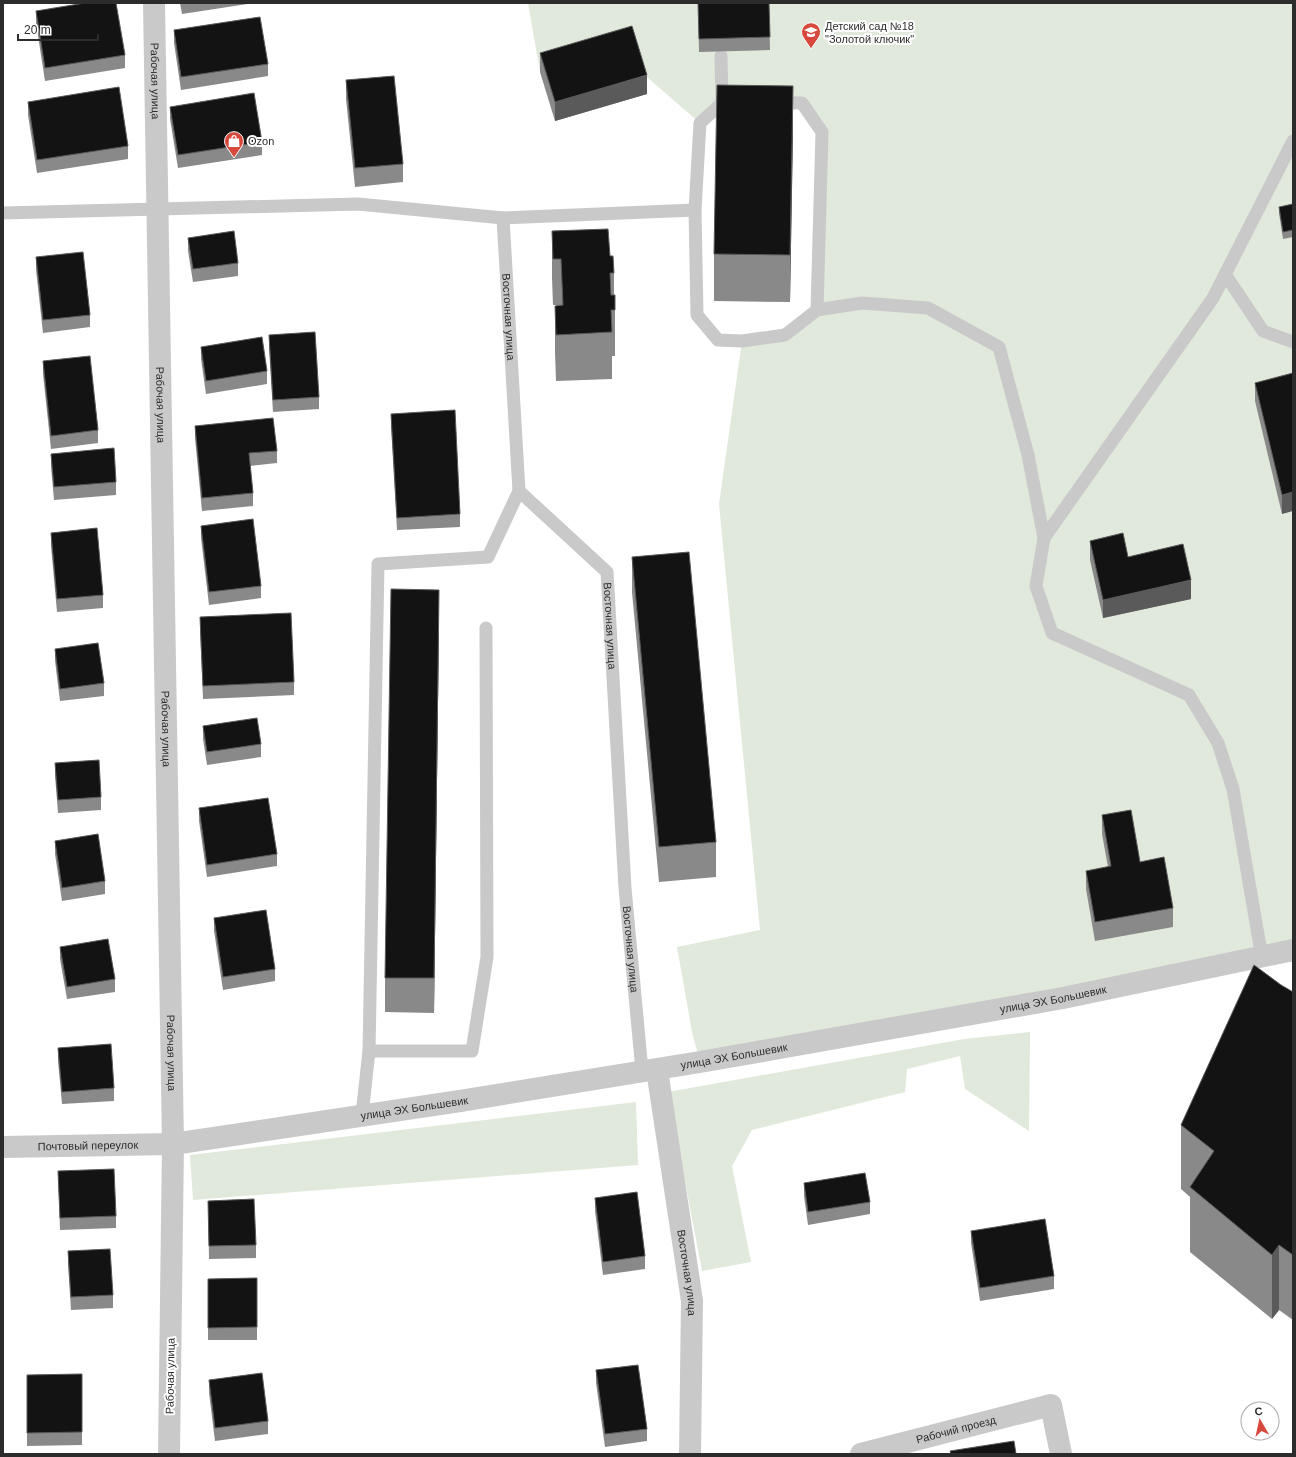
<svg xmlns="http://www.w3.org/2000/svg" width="1296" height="1457" font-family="Arial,sans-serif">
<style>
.green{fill:#e0e9db}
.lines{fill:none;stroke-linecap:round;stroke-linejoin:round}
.service{stroke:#c9c9c9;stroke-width:13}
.minor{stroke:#c9c9c9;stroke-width:22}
.wall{fill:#898989}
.shaded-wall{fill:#5a5a5a}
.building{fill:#131313;stroke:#5a5a5a}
.labels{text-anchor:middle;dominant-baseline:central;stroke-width:4;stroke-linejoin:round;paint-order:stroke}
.poi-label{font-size:11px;fill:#2c2c2c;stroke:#fff;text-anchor:start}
.street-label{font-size:11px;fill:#2c2c2c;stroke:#fff}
</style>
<rect width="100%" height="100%" fill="#fff"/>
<g class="green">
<polygon points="528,3 1293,3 1293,950 700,1062 692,1032 677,947 760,930 719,504 742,341 785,335 817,310 822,132 802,103 722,103 700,123 641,72 605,53 540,72"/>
<polygon points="1030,1032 1029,1131 965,1089 960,1056 907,1069 905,1092 752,1130 732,1166 751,1262 702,1271 668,1092 964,1039"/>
<polygon points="636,1102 638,1165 193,1200 190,1155"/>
</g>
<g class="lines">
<g class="service">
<polyline points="721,56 722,103"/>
<polygon points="722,103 802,103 822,132 817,310 785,335 742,341 718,340 697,315 695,210 700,123"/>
<polyline points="3,213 358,204 503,218 695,210"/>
<path id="s1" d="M 503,218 L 519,491 L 607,572 L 625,888 L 642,1071"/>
<polyline points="1225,274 1263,331 1293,342"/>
<polyline points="817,310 862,303 928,308 999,347 1028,455 1044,538 1036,586 1052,633 1189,695 1218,743 1233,789 1262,958"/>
<polyline points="1044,538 1213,298 1293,141"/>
<polyline points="369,1051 472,1051 487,957 486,628"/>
<polyline points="362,1115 369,1051 378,564 488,557 519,491"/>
</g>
<g class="minor">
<path id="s2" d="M 154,3 L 173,1144 L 169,1454"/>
<path id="s3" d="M 657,1070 L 692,1301 L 690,1454"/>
<path id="s4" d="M 3,1147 L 173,1144 L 460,1101 L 700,1062 L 1063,998 L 1293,950"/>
<path id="s5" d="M 861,1454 L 1051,1405 L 1061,1454"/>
</g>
</g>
<g class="wall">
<polygon points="180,3 254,3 182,14"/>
<polygon points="698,3 769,3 770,50 699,52"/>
<polygon points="36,11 125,55 125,68 45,81 36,23"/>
<polygon points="174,30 268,64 268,76 181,90 174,43"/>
<polygon points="540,53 647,94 555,121 540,72"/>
<polygon points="346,80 403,164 403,182 355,187 346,99"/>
<polygon points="28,102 128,146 128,159 37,173 28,115"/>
<polygon points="170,107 262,142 262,155 178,168 170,119"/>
<polygon points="793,133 790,302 714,301 714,254"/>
<polygon points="1293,204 1293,237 1283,239 1279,213 1279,207"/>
<polygon points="552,231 610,256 614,273 614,295 615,310 615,356 612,356 612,379 556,381 555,352 555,306 560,305 553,305 552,278"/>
<polygon points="188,238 238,263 238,276 193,282 188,251"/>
<polygon points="36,257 90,315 90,327 43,333 36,270"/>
<polygon points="269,335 319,397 319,409 273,412 269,348"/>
<polygon points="201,347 267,371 267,384 206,394 201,359"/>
<polygon points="43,361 98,430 98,443 51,449 43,374"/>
<polygon points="1293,373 1282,514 1255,401 1255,383"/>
<polygon points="391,414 460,514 460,527 397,530 391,426"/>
<polygon points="195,426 277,451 277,463 250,466 253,493 253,506 202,511 195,438"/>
<polygon points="51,454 116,482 116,495 54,500 51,467"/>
<polygon points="201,526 261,586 261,598 209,605 201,538"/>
<polygon points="51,533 103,595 103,608 57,612 51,546"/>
<polygon points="1090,541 1128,557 1191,599 1103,618 1090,560"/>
<polygon points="632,557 716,842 716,877 659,882 632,592"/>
<polygon points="200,617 294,682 294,695 203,699 200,630"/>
<polygon points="439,625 434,1013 385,1012 385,978"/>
<polygon points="55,649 104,683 104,696 60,701 55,661"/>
<polygon points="203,726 261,744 261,757 207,765 203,739"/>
<polygon points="55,763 101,797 101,810 58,813 55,776"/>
<polygon points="199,808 277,854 277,866 207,877 199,821"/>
<polygon points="1102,815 1140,862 1173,908 1173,927 1095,941 1086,889 1086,871 1108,867 1102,834"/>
<polygon points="55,841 105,881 105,894 62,901 55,854"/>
<polygon points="214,918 275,969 275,981 223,990 214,931"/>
<polygon points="60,947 115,979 115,992 67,999 60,959"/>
<polygon points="1281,985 1293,992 1293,1320 1279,1310 1272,1319 1190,1252 1190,1197 1181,1189 1181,1125"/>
<polygon points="58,1048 114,1088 114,1101 62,1104 58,1061"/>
<polygon points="58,1171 116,1216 116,1228 60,1230"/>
<polygon points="804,1183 870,1202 870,1214 808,1225 804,1196"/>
<polygon points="595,1198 645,1256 645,1269 603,1275 595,1211"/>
<polygon points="208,1201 256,1245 256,1258 209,1259"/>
<polygon points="971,1231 1054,1276 1054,1289 980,1301 971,1243"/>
<polygon points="68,1251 113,1295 113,1308 71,1310 68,1264"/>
<polygon points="257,1278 257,1340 208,1340 208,1279"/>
<polygon points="596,1370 647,1429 647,1441 605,1447 596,1383"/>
<polygon points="82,1374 82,1445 27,1446 27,1375"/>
<polygon points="209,1380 268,1421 268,1434 215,1441 209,1393"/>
</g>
<g class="shaded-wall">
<polygon points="647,75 647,94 555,121 555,102"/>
<polygon points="793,86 793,133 790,302 790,255"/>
<polygon points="1293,492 1293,511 1282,514 1282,495"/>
<polygon points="1191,580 1191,599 1103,618 1103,600"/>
<polygon points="439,590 439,625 434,1013 434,978"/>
<polygon points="1279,1245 1279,1310 1272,1319 1272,1255"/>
</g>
<g class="building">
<polygon points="85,3 116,3 125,55 45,68 36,11"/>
<polygon points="698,3 769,3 770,37 699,39"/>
<polygon points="260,17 268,64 181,77 174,30"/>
<polygon points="632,26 647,75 555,102 540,53"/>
<polygon points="394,76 403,164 355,168 346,80"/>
<polygon points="717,85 793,86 790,255 714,254"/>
<polygon points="119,87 128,146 37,160 28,102"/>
<polygon points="254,93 262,142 178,155 170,107"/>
<polygon points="1293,204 1293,230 1283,232 1279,207"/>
<polygon points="608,229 610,256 613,256 614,273 610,273 611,295 615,295 615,310 611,310 612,332 556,335 555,306 563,305 561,259 553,259 552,231"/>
<polygon points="234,231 238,263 193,269 188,238"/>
<polygon points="83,252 90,315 43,320 36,257"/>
<polygon points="315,332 319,397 273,400 269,335"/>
<polygon points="262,337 267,371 206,381 201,347"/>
<polygon points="90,356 98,430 51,436 43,361"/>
<polygon points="1293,373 1293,492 1282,495 1255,383"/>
<polygon points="455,410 460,514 397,518 391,414"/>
<polygon points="273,418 277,451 249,453 253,493 202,498 195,426"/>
<polygon points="114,448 116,482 54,487 51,454"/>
<polygon points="253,519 261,586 209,592 201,526"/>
<polygon points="97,528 103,595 57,599 51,533"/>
<polygon points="1123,533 1128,557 1183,544 1191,580 1103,600 1090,541"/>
<polygon points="689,552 716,842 659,847 632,557"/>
<polygon points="391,589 439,590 434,978 385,978"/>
<polygon points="291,613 294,682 203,686 200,617"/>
<polygon points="98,643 104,683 60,689 55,649"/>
<polygon points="257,718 261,744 207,752 203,726"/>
<polygon points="99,760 101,797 58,800 55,763"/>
<polygon points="268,798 277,854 207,865 199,808"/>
<polygon points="1131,810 1140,862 1164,857 1173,908 1095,922 1086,871 1111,866 1102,815"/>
<polygon points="98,834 105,881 62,888 55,841"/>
<polygon points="266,910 275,969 223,977 214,918"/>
<polygon points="108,939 115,979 67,987 60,947"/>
<polygon points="1254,965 1281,985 1293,992 1293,1255 1279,1245 1272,1255 1190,1187 1214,1151 1181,1125"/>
<polygon points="111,1044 114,1088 62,1092 58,1048"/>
<polygon points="114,1169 116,1216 60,1218 58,1171"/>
<polygon points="865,1173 870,1202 808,1212 804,1183"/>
<polygon points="637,1192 645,1256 603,1262 595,1198"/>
<polygon points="254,1199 256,1245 209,1246 208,1201"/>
<polygon points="1045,1219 1054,1276 980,1288 971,1231"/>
<polygon points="110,1249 113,1295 71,1297 68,1251"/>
<polygon points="257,1278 257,1327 208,1328 208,1279"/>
<polygon points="638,1365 647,1429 605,1434 596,1370"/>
<polygon points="262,1373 268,1421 215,1428 209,1380"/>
<polygon points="82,1374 82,1432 27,1433 27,1375"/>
<polygon points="1014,1441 1016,1454 951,1454 950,1451"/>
</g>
<defs>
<g id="school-pin" transform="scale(1)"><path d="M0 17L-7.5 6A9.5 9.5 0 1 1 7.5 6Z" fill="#d6493c" stroke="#fff"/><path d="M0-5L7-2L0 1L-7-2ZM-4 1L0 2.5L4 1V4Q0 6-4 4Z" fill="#fff"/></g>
<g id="shop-pin" transform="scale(1)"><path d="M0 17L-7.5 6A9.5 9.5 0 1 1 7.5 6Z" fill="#d6493c" stroke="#fff"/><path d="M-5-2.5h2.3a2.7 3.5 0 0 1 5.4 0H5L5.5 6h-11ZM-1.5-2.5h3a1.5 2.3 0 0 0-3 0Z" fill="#fff"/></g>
</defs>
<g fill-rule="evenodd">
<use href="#school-pin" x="811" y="32"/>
<use href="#shop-pin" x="234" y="141"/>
</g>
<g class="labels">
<g class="poi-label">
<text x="825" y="26">Детский сад №18<tspan x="825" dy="13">"Золотой ключик"</tspan></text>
<text x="248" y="141">Ozon</text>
</g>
<g class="street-label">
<text stroke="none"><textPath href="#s2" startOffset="78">Рабочая улица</textPath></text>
<text stroke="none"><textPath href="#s1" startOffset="99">Восточная улица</textPath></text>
<text stroke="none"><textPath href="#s2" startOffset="402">Рабочая улица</textPath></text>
<text stroke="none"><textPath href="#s1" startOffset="447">Восточная улица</textPath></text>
<text stroke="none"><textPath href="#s2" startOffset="726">Рабочая улица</textPath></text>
<text stroke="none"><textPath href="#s1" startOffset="771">Восточная улица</textPath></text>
<text stroke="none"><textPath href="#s4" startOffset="1062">улица ЭХ Большевик</textPath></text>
<text stroke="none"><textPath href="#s2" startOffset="1050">Рабочая улица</textPath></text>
<text stroke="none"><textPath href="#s4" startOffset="738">улица ЭХ Большевик</textPath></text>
<text stroke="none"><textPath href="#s4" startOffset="414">улица ЭХ Большевик</textPath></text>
<text stroke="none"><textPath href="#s4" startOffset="85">Почтовый переулок</textPath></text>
<text stroke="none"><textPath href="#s3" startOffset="205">Восточная улица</textPath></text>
<text transform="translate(170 1376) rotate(-89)">Рабочая улица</text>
<text stroke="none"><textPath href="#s5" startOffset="98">Рабочий проезд</textPath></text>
</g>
</g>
<rect width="1296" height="1457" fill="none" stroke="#2c2c2c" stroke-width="8"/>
<g transform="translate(1260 1421) rotate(351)"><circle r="19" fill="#ffffff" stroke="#ababab"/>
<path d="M0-3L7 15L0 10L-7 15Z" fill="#d6493c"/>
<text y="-6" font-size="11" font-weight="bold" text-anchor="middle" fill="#2c2c2c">С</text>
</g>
<path d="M18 34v6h80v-6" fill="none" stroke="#2c2c2c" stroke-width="2"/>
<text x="24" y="34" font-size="12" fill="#2c2c2c" stroke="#ffffff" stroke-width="3" paint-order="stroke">20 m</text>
</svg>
